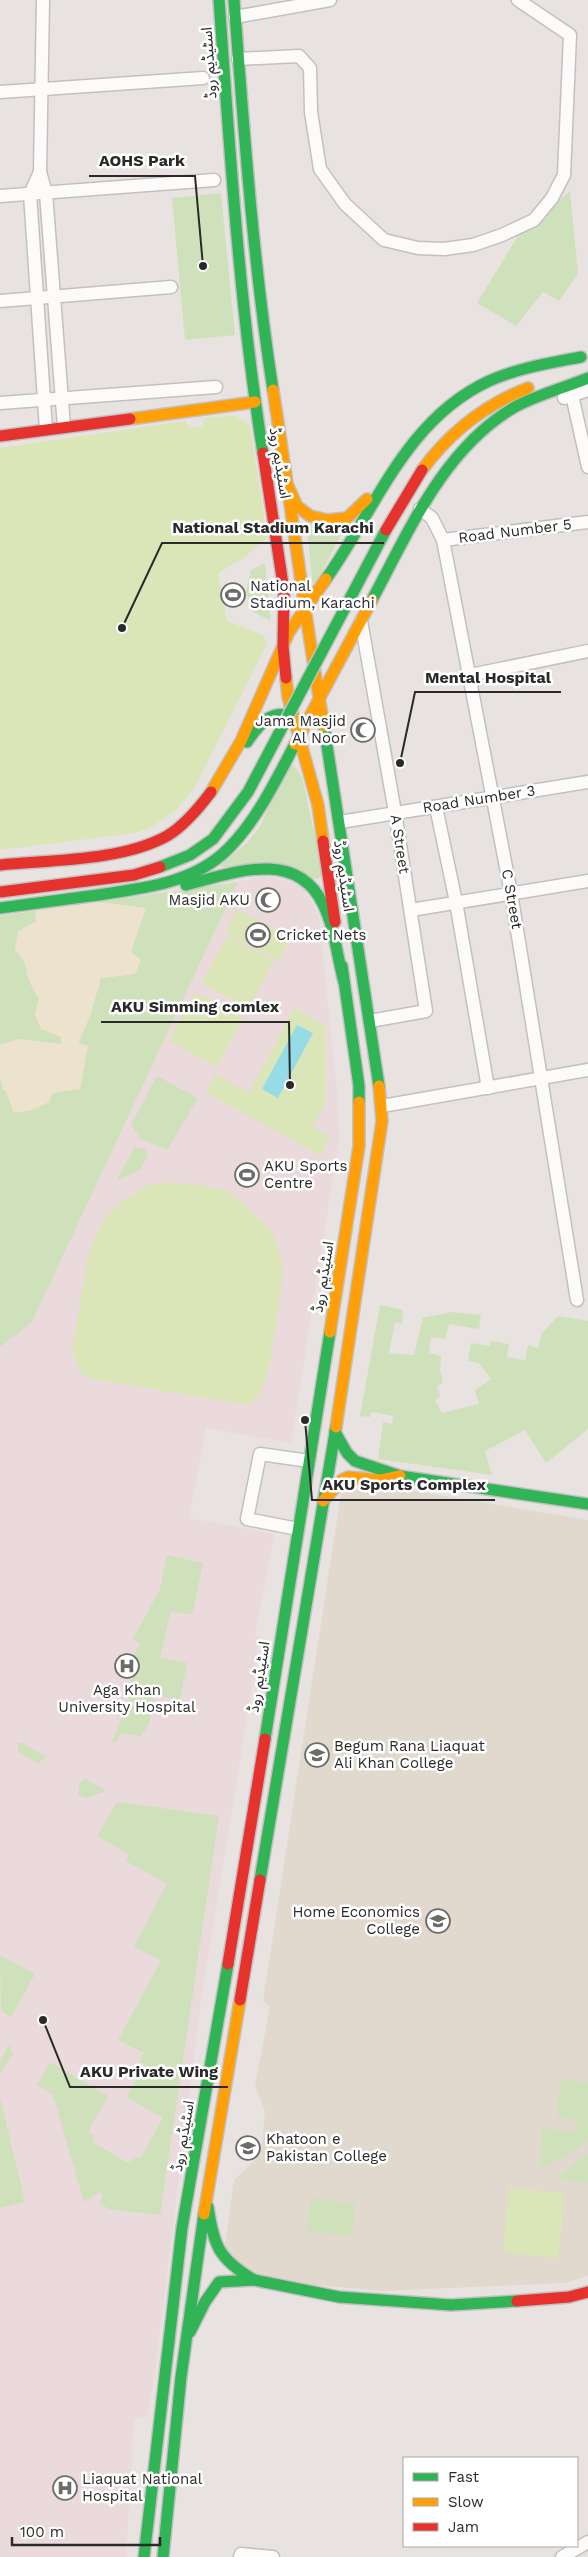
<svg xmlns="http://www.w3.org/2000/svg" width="588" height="2557" font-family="'Work Sans','Noto Sans Arabic',sans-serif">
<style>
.education{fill:#e2d9ce}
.medical{fill:#eadadb}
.green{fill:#cfe1ba}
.sand{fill:#ece2ce}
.pitch{fill:#dae5b8}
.water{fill:#96dce6}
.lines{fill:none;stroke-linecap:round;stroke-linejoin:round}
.street-casing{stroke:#c2c1c1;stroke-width:15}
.fast-casing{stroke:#c2c1c1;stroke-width:14}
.slow-casing{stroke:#c2c1c1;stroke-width:14}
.jam-casing{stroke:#c2c1c1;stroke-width:14}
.street{stroke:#fcfbfa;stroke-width:12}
.fast{stroke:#30b455;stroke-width:11}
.slow{stroke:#ff9f0a;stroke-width:11}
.jam{stroke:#e5322d;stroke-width:11}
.fast-bridge-casing{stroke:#c4c2c1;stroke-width:14;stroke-linecap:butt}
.jam-bridge-casing{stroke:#c4c2c1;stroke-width:14;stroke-linecap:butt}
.fast-bridge{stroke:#30b455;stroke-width:11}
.jam-bridge{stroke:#e5322d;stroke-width:11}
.labels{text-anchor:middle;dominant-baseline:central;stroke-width:5;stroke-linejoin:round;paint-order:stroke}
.street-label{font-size:15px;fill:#2a2a2a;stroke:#fff}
.poi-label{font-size:15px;fill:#2a2a2a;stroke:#fff;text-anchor:start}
.leader{fill:none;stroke:#2a2a2a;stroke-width:2}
.callout-dot{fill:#2a2a2a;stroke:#fff;stroke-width:2}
.callout-label{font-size:16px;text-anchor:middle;font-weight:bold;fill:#2a2a2a;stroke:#fff;stroke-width:5;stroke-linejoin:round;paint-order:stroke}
</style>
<rect width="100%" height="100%" fill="#e8e3e0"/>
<polygon class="education" points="354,1481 588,1520 588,2276 565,2283 382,2291 283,2282 230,2265 225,2244 234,2180 261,2154 265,2111 255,2086 270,2007 263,2001 342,1487"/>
<polygon class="medical" points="266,876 291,882 306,890 319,917 338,1102 339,1138 291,1443 206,1428 189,1518 274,1534 255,1635 260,1637 201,2000 155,2372 147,2417 134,2419 126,2557 0,2557 0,1347 32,1322 238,882"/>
<g class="green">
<polygon points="570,191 578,274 559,301 543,292 516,326 477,303 518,236"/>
<polygon points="221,193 235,335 185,340 172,198"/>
<polygon points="347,523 313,589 307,527 308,524"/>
<polygon points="265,563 271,621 253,612 246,591 251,570"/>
<polygon points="287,763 295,767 302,777 323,873 321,877 316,879 219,866 247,843 261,825"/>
<polygon points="238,882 32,1322 0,1347 0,1077 3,1090 53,1093 87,1046 78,1044 90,1016 101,978 134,974 131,952 99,902"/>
<path d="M 35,911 C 42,945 10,958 39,998 L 35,1015 L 61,1037 L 61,1044 L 19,1039 L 0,1045 L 0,916 Z"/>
<polygon points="157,1076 198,1098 167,1150 141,1139 131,1125"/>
<polygon points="139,1147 146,1149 148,1155 140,1170 116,1181 134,1148"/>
<polygon points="380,1305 403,1310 402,1324 395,1322 389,1353 414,1355 423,1318 451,1312 481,1315 479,1329 449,1324 445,1339 431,1337 429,1353 441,1356 440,1370 443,1383 437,1386 440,1397 435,1400 442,1413 479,1404 475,1390 491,1379 479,1363 468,1361 471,1343 490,1346 491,1341 509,1344 507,1357 525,1360 528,1345 538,1348 542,1333 558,1316 588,1321 588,1429 546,1463 525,1430 485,1451 492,1475 378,1459 383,1422 392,1424 393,1416 372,1412 370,1417 360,1416"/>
<polygon points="167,1555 203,1563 192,1615 171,1611 160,1658 187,1663 180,1700 154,1695 149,1724 141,1736 121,1733 116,1743 112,1742 130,1696 124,1693 134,1675 126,1670 140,1644 133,1639 160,1589"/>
<polygon points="18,1743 22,1743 47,1757 38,1763 18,1752"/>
<polygon points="85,1779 104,1789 104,1792 86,1798 78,1795 80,1782"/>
<polygon points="117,1802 219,1816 160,2215 109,2209 99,2203 103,2195 100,2192 84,2202 53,2095 37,2085 50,2062 108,2096 88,2132 95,2136 92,2142 130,2164 134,2156 140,2159 163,2118 126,2097 145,2065 139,2061 144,2053 118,2040 161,1961 134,1946 167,1884 126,1861 129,1854 97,1836"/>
<polygon points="0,1955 35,1974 11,2017 1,2011"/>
<polygon points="9,2045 13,2054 0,2073 0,2061"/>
<polygon points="561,2079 588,2083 588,2140 562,2159 540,2167 542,2128 575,2132 577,2120 557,2117"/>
<polygon points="0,2097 25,2202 0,2208"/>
<polygon points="588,2154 588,2183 557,2178"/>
<polygon points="311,2198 356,2204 351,2236 307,2231"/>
</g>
<path class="sand" d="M 99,902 L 146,908 L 131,952 L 141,960 L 135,974 L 101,978 L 90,1016 L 78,1043 L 88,1046 L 80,1089 L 53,1093 L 49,1102 L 33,1110 L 14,1113 L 0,1077 L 0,1045 L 19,1039 L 61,1044 L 61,1037 L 41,1029 L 35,1015 L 39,998 C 26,980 31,966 15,950 L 18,931 L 37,921 L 35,911 Z"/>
<g class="pitch">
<polygon points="236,416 250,426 267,537 244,558 218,573 227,621 263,635 267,644 195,787 177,809 153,826 135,833 0,850 0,448 185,421 189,428 202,426 205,418"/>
<polygon points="236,909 291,937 279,961 226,933"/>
<polygon points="228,936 274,961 248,1008 201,983"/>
<polygon points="195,992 243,1018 217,1067 169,1041"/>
<polygon points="294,1008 326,1026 326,1102 312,1127 330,1136 321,1156 206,1093 215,1074 249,1093"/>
<polygon points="174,1183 200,1185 229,1191 272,1231 281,1257 283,1277 268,1373 260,1393 249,1405 91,1379 81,1373 72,1350 88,1256 101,1223 121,1202 150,1184"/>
<polygon points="509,2188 565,2194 558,2258 503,2252"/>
</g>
<polygon class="water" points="297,1025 313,1033 278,1098 262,1089"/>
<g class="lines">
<g class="street-casing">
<g id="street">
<polyline points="43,0 40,172 46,193 64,427"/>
<polyline points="235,17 330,0"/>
<polyline points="238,59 299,56 310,68 311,112 320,169 345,204 384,240 418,248 444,249 473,245 502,235 534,220 552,198 564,175 570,35 518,0"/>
<polyline points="0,92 203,78"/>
<polyline points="40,172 30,194 46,429"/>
<polyline points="0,196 214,180"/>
<polyline points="0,301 171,287"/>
<polyline points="572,395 588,467"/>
<polyline points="564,398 588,390"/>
<polyline points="0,403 216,387"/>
<polyline points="420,509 432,518 443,540 511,893 577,1300"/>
<polyline points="443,540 588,522"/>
<polyline points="361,621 395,812 426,1011 370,1021"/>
<polyline points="470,675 588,651"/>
<polyline points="436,807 456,902 488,1088"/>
<polyline points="340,822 588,782"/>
<polyline points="411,910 588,881"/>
<polyline points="382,1106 588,1070"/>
<polyline points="298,1529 247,1519 260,1454 309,1461"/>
<polyline points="240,2557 241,2554 273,2557"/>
<polyline points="562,2557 588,2542"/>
</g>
</g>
<g class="fast-casing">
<g id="fast">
<path d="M 219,0 C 230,151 239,303 263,453"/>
<path d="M 234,0 C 244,131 253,261 273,390"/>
<path d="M 326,579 C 376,509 405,420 489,381 C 518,368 550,363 581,357"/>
<path d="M 372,600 C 409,531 443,450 513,408 C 536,395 564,388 588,378"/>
<polyline points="324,726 379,1086"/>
<path d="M 247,742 C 261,721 275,705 300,721"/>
<path d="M 186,885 C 232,873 296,848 323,904 C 335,928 337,957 344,982"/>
<path d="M 0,908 C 30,904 60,900 90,896 C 138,889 192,885 228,849 C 257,820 276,780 295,744"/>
<polyline points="342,966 359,1086 359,1102"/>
<polyline points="335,1432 347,1453 355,1461 400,1476 588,1504"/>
<polyline points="265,1739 330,1332"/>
<polyline points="260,1880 336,1427"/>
<path d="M 208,2207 C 214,2247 219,2259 254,2280"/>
<polyline points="190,2332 205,2302 219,2282 254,2280 339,2297 451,2305 517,2301"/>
<polyline points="144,2557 182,2228 228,1964"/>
<polyline points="163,2557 181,2377 204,2214"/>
</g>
</g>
<g class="slow-casing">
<g id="slow">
<path d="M 273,390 C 291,502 304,615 324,726"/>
<polyline points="130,419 255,402"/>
<path d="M 422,470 C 450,432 484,405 528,388"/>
<polyline points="288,486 297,506 310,516 327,520 347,518 367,499"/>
<polyline points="286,678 288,697 318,805 323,841"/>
<polyline points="295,744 372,600"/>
<polyline points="211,792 241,741 289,632 326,579"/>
<polyline points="330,1332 359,1146 359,1102"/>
<polyline points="336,1427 382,1121 379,1086"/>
<polyline points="323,1501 342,1480 348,1477 381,1480 400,1476"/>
<polyline points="204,2214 240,2000"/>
</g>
</g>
<g class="jam-casing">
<g id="jam">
<polyline points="0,436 130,419"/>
<polyline points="263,453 284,591 283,646 286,678"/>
<polyline points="323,841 335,922"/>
<path d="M 0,865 C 51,860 122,861 167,836 C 184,826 199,808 211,792"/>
<polyline points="228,1964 265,1739"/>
<polyline points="240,2000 260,1880"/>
<polyline points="517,2301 569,2297 588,2292"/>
</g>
</g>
<use href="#street" class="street"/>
<use href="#fast" class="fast"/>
<use href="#slow" class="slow"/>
<use href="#jam" class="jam"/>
<g class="fast-bridge-casing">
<polyline id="fast-bridge" points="160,867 190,855 213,839 248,792 386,530"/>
</g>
<g class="jam-bridge-casing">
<g id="jam-bridge">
<polyline points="386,530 422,470"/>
<polyline points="0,892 134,875 160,867"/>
</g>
</g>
<use href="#fast-bridge" class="fast-bridge"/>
<use href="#jam-bridge" class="jam-bridge"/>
</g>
<defs>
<g id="stadium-ring" transform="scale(1.25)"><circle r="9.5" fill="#fff" stroke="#6c6b6a" stroke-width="1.5"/><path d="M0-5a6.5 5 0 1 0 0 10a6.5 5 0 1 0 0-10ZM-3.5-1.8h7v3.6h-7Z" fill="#6c6b6a"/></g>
<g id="mosque-ring" transform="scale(1.25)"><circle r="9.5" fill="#fff" stroke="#6c6b6a" stroke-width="1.5"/><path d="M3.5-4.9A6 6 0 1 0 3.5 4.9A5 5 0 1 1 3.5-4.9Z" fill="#6c6b6a"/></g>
<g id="hospital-ring" transform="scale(1.25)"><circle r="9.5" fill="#fff" stroke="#6c6b6a" stroke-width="1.5"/><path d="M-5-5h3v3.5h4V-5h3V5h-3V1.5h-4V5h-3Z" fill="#6c6b6a"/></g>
<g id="university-ring" transform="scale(1.25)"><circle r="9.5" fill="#fff" stroke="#6c6b6a" stroke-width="1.5"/><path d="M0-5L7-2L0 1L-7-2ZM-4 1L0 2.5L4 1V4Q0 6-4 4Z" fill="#6c6b6a"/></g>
</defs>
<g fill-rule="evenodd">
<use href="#stadium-ring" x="233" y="595"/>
<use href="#mosque-ring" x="363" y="730"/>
<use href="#mosque-ring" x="268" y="900"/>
<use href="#stadium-ring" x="258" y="935"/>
<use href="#stadium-ring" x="247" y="1175"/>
<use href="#hospital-ring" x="127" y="1666"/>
<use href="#university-ring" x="317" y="1755"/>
<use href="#university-ring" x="438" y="1921"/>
<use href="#university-ring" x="248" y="2148"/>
<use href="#hospital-ring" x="65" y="2488"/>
</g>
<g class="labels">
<g class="street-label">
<text transform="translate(209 63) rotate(-94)">اسٹیڈیم روڈ</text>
<text transform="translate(280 463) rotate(81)">اسٹیڈیم روڈ</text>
<text transform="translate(515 531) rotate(-7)">Road Number 5</text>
<text transform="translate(479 799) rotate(-9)">Road Number 3</text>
<text transform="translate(400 844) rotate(81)">A Street</text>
<text transform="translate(344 876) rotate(82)">اسٹیڈیم روڈ</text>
<text transform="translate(512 899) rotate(80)">C Street</text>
<text transform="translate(323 1277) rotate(-81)">اسٹیڈیم روڈ</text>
<text transform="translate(259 1677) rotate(-81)">اسٹیڈیم روڈ</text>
<text transform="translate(183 2136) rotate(-80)">اسٹیڈیم روڈ</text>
</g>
<g class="poi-label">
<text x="250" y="586">National<tspan x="250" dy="17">Stadium, Karachi</tspan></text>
<text x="346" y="721" text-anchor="end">Jama Masjid<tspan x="346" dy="17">Al Noor</tspan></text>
<text x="250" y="900" text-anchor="end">Masjid AKU</text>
<text x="276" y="935">Cricket Nets</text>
<text x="264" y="1166">AKU Sports<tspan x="264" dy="17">Centre</tspan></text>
<text x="127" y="1690" text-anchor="middle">Aga Khan<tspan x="127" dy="17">University Hospital</tspan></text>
<text x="334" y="1746">Begum Rana Liaquat<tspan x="334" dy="17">Ali Khan College</tspan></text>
<text x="420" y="1912" text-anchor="end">Home Economics<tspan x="420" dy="17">College</tspan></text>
<text x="266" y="2139">Khatoon e<tspan x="266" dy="17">Pakistan College</tspan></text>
<text x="82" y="2479">Liaquat National<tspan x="82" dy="17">Hospital</tspan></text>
</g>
</g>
<path class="leader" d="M203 266L195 176H89M122 628L162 543H384M400 763L415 692H561M290 1085L289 1022H101M305 1420L312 1500H495M43 2020L70 2087H228"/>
<g class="callout-dot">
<circle cx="203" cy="266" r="5"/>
<circle cx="122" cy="628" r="5"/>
<circle cx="400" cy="763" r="5"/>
<circle cx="290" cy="1085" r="5"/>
<circle cx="305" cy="1420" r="5"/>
<circle cx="43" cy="2020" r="5"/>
</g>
<g class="callout-label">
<text x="142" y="166">AOHS Park</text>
<text x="273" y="533">National Stadium Karachi</text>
<text x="488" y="683">Mental Hospital</text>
<text x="195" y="1012">AKU Simming comlex</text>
<text x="404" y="1490">AKU Sports Complex</text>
<text x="149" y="2077">AKU Private Wing</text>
</g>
<rect x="403" y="2457" width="175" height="90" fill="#ffffff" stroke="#aaaaaa"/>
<rect x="413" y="2473" width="25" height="8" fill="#30b455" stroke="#aaaaaa"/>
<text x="448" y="2482" font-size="15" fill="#2a2a2a">Fast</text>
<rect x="413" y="2498" width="25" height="8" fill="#ff9f0a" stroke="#aaaaaa"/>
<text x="448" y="2507" font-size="15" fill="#2a2a2a">Slow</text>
<rect x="413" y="2523" width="25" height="8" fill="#e5322d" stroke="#aaaaaa"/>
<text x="448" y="2532" font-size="15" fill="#2a2a2a">Jam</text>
<path d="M12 2537v8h148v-8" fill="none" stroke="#2a2a2a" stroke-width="2.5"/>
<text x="20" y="2537" font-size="15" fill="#2a2a2a" stroke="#ffffff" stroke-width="4" paint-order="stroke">100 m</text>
</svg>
